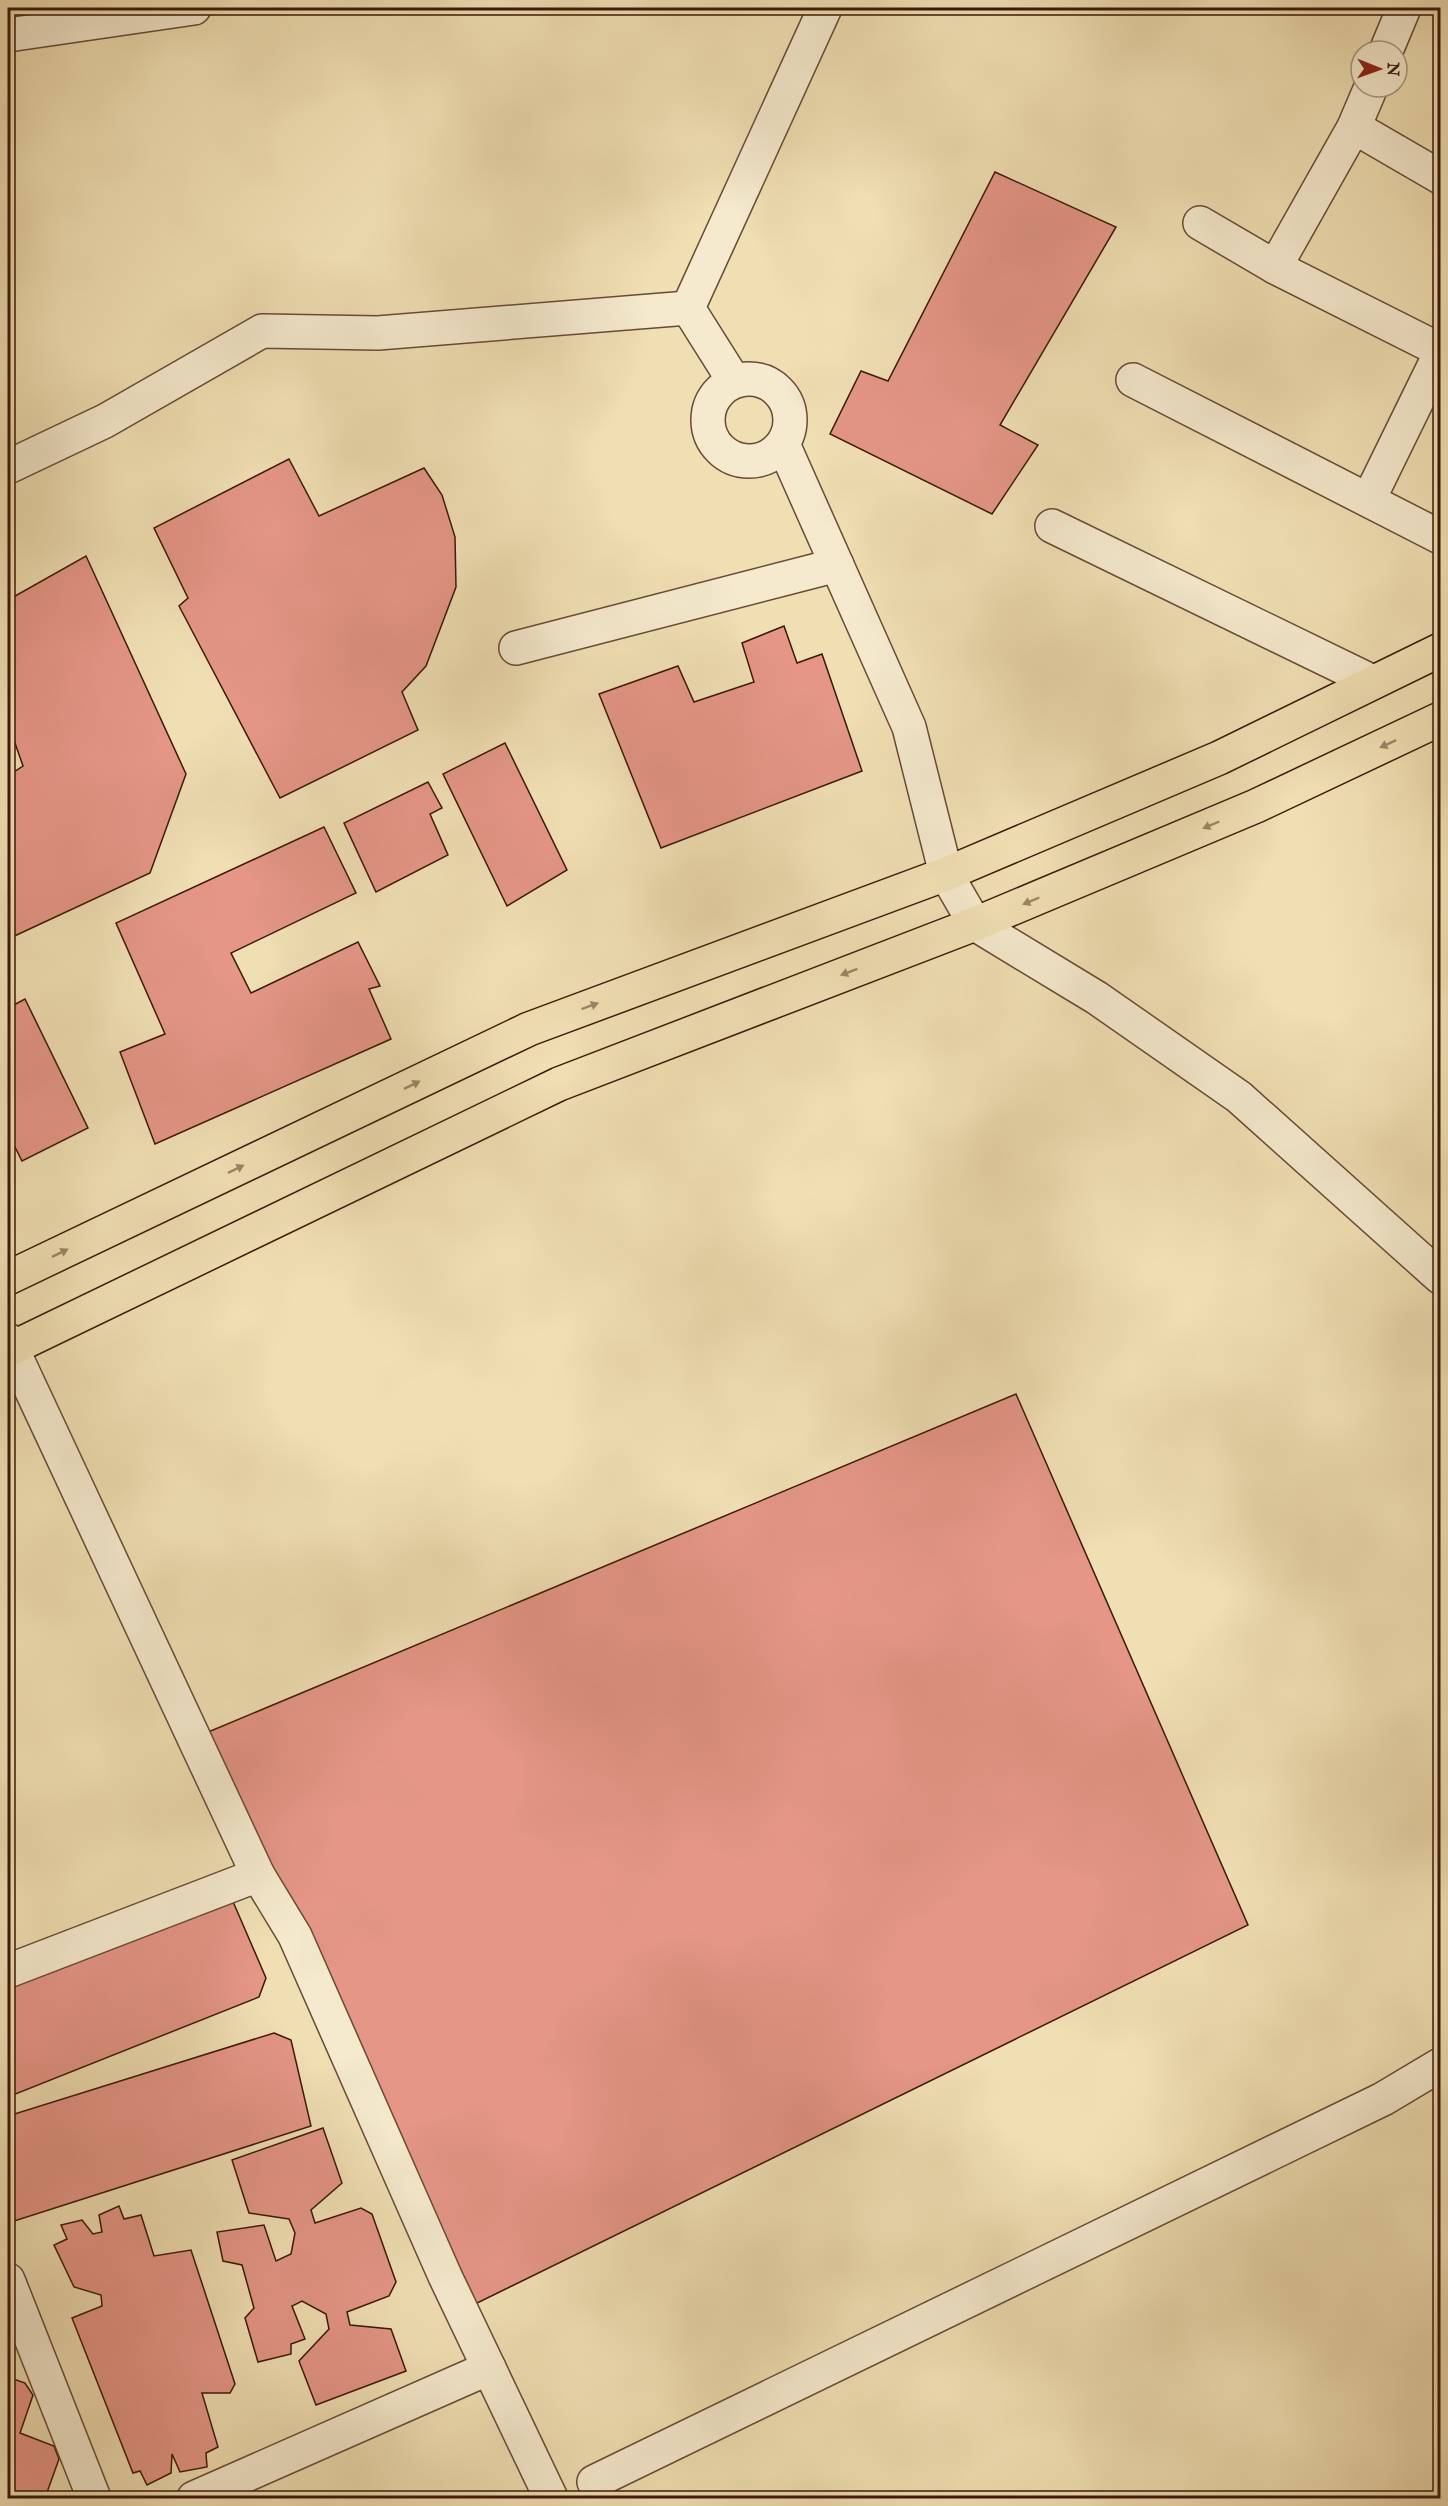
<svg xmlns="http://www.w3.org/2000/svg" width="1448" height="2506" font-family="'IM FELL English',serif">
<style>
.building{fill:#e59687;stroke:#3a180a;stroke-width:1.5}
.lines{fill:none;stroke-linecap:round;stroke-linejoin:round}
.minor-casing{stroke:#684a34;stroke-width:36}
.highway-casing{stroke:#3a180a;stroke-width:36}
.minor{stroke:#f5eace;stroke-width:33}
.highway{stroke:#f0dfb3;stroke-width:33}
.oneway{fill:#9e8567}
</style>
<rect width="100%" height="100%" fill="#f0dfb3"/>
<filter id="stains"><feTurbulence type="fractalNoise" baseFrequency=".00333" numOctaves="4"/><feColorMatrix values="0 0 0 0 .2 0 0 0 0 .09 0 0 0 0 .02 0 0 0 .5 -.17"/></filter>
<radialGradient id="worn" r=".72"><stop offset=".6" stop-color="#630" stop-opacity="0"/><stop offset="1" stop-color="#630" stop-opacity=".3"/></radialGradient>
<g class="building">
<polygon points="995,172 1116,227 1000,425 1038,445 992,514 830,434 861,371 888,381"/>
<polygon points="289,459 319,516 424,468 442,495 455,537 456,587 426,666 402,692 418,730 280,798 179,606 188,598 154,528"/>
<polygon points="86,556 186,774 150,873 8,939 8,776 23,766 8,723 8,600"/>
<polygon points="784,626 797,663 822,654 862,771 661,848 599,694 678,666 694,702 754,682 742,643"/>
<polygon points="505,743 567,870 507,906 443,774"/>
<polygon points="428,782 442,808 430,814 448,855 376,892 344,823"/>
<polygon points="324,827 356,893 231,953 251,993 358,942 380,986 369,989 391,1039 155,1144 120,1052 165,1034 116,923"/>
<polygon points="25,999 88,1128 22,1161 8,1133 8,1008"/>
<polygon points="1016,1394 1248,1925 463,2310 194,1738"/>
<polygon points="231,1897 266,1978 259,1997 8,2097 8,1984"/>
<polygon points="274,2033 291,2040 311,2126 8,2223 8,2116"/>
<polygon points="323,2128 342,2183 311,2210 315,2223 361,2208 372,2214 396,2282 389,2296 347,2312 350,2325 391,2329 406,2371 316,2405 299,2361 329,2329 326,2314 302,2301 292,2306 305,2339 291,2344 291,2354 258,2362 245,2318 254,2308 242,2265 223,2261 217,2232 264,2225 276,2261 291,2254 295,2233 289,2219 249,2213 232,2160"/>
<polygon points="119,2206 124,2219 141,2215 154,2256 191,2250 235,2384 230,2393 202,2393 218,2447 206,2453 207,2467 180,2472 172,2454 171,2473 147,2485 140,2471 133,2473 72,2318 102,2306 101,2295 74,2287 54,2245 67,2239 61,2225 82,2220 93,2234 102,2232 99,2215"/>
<polygon points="8,2377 25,2383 33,2395 20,2433 54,2446 59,2459 45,2498 20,2498 8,2494"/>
</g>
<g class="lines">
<g class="minor-casing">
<g id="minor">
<polyline points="8,35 194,8"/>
<polyline points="1386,51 1404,8"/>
<polyline points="1354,127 1440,177"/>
<polyline points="1200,223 1275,267 1440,350"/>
<polyline points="1275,267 1354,127 1371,87"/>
<polyline points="688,308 825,8"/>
<polyline points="688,308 734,381"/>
<circle cx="749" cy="420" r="41"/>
<polyline points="1133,380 1440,537"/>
<polyline points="783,444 909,727 946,874 975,924 1097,998 1239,1097 1440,1277"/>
<polyline points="8,467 105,421 262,331 378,333 688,308"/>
<polyline points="1369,499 1440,354"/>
<polyline points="1052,526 1373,682"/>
<polyline points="516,648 837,565"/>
<polyline points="8,1340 258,1875 295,1936 445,2276 551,2498"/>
<polyline points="8,1971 258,1875"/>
<polyline points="8,2280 94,2498"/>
<polyline points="594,2482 1383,2099 1440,2065"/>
<polyline points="194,2498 489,2368"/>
</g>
</g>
<g class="highway-casing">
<g id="highway">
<polyline points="8,1278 529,1029 946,874 1219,758 1440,650"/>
<polyline points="8,1350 559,1084 975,924 1256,806 1440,719"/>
</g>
</g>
<use href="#minor" class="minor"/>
<use href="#highway" class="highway"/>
</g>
<defs><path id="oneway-solid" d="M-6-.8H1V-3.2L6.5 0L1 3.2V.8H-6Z" transform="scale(1.5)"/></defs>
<g class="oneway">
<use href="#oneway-solid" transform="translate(1388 744) rotate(155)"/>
<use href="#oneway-solid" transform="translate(1211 825) rotate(157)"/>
<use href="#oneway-solid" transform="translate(1031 901) rotate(157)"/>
<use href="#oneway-solid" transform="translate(849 972) rotate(159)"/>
<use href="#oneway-solid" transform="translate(590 1006) rotate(-20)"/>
<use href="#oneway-solid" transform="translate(412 1085) rotate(-26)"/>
<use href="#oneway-solid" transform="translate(236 1169) rotate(-26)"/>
<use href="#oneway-solid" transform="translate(60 1253) rotate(-26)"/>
</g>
<rect width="1448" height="2506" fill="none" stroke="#f0dfb3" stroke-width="30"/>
<rect x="9" y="9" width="1430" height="2488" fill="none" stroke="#3a180a" stroke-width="3"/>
<rect x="15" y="15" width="1418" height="2476" fill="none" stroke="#3a180a" stroke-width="1.5"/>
<g transform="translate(1379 69) rotate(91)"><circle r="28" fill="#f5eace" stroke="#aa9680" stroke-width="1.5"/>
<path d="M0-4.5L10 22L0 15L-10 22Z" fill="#8f2418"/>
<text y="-9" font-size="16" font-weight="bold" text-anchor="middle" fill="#3a180a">N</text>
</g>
<rect width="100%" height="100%" filter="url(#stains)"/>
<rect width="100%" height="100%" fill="url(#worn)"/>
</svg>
